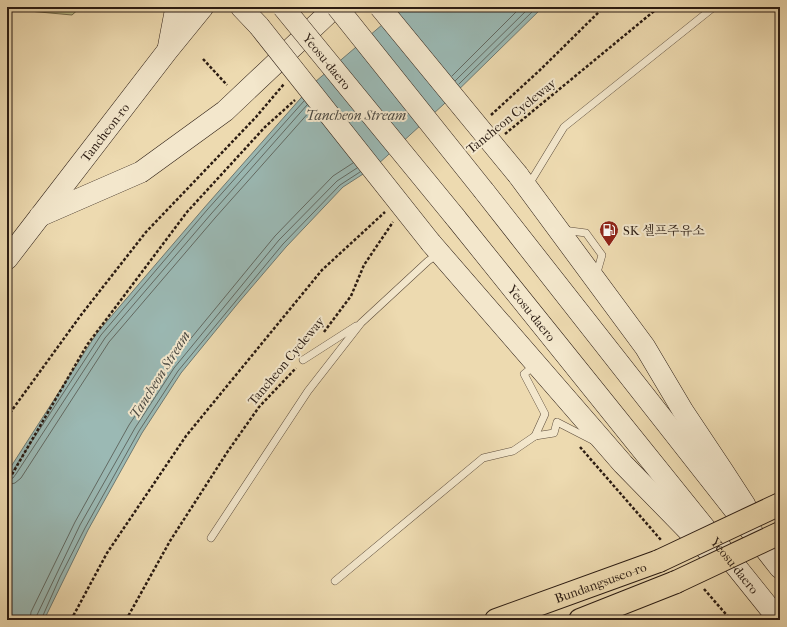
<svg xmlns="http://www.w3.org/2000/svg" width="787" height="627" font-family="'IM FELL French Canon','Noto Serif KR',serif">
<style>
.green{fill:#bcbe88;stroke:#736c4d}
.water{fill:#9bb9b4;stroke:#6e7a73}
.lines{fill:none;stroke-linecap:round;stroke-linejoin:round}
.shore{stroke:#626a63;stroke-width:1}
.service-casing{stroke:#5b4b3a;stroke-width:8}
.secondary-casing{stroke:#2a1b12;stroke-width:22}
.trunk-casing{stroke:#2a1b12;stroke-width:24}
.path{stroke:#2a1b12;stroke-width:2.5;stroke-dasharray:3 2;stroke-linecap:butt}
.service{stroke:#f3e7cc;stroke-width:7}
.secondary{stroke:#f3e7cc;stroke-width:21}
.trunk{stroke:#eddab0;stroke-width:22}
.secondary-bridge-casing{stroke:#2a1b12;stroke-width:22;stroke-linecap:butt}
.trunk-bridge-casing{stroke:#2a1b12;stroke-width:24;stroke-linecap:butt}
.secondary-bridge{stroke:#f3e7cc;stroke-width:21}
.trunk-bridge{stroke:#eddab0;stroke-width:22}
.labels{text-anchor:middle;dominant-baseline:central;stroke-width:4;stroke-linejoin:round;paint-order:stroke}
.street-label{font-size:13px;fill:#2a1b12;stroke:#f3e7cc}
.poi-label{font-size:13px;fill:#2a1b12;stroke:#f3e7cc;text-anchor:start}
.water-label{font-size:14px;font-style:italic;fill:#4c4a43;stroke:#f3e7cc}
</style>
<rect width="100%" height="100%" fill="#eddab0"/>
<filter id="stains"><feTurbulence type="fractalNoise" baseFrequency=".005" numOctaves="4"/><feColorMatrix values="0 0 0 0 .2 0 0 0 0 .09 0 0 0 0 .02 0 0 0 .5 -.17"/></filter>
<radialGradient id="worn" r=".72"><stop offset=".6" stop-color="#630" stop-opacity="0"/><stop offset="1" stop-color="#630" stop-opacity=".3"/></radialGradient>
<polygon class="green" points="7,7 81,7 72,15 7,9"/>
<polygon class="water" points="403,7 543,7 444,104 377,165 343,187 286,247 239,302 181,373 142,433 88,530 44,620 7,620 7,472 12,465 97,333 204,208 315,82"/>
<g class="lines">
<g class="shore">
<polyline points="452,76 521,7"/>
<polyline points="455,81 530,7"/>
<polyline points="459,84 537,7"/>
<polyline points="7,474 12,472 101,335 207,210 304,101"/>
<polyline points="7,479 13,478 16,474 105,338 211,214 307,105"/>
<polyline points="7,485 15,483 21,478 109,342 215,218 311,110"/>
<polyline points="30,620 31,612 75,522 129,425 169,365 275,236 333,176 353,163"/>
<polyline points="36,620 37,615 80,525 135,428 174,368 279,240 337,181 357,168"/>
<polyline points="41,620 60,577 85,528 139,431 178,371 283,244 340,185 360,172"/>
</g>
<g class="service-casing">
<g id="service">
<polyline points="528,186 564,127 714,7"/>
<polyline points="563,230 586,233 602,255 596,276"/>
<polyline points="303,360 356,326"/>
<polyline points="535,436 545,414 524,374 535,365"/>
<polyline points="211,538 308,391 361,323 428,261 438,254"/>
<polyline points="335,581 483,458 513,451 535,436 554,433 557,422 592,440"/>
</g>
</g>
<g class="secondary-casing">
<g id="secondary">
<polyline points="241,7 259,26"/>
<polyline points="168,49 176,7"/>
<polyline points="518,175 645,347 683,411 723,471 745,505"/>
<polyline points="484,191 780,568"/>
<polyline points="40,216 141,172 225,111 335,7"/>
<path id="s1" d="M 455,217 L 779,620"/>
<polyline points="431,243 623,464 710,553"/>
<path id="s2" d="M 7,259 L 168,50 L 203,7"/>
</g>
</g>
<g class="trunk-casing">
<g id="trunk">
<path id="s3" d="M 496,620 L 659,561"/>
<polyline points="580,620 676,582"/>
</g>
</g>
<g class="path">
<polyline points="203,59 227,85"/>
<polyline points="491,115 540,70 604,7"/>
<polyline points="505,134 659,7"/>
<polyline points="324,332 351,296 364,265 393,222"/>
<polyline points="7,417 81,315 146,232 256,117 284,84"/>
<polyline points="580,447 661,540"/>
<polyline points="7,483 87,345 187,212 265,127 295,100"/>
<polyline points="704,589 731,620"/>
<polyline points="71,620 107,553 186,436 322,270 385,212"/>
<polyline points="126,620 170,541 228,451 259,407 296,368"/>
</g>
<use href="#service" class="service"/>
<use href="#secondary" class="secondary"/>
<use href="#trunk" class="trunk"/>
<g class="secondary-bridge-casing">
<g id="secondary-bridge">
<path id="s4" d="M 283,7 L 455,217"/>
<polyline points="337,7 484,191"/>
<polyline points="380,7 518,175"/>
<polyline points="259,26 431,243"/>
</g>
</g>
<g class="trunk-bridge-casing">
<g id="trunk-bridge">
<polyline points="659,561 780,504"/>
<polyline points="676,582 780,533"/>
</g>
</g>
<use href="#secondary-bridge" class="secondary-bridge"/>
<use href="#trunk-bridge" class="trunk-bridge"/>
</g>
<defs>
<g id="fuel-pin" transform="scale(1)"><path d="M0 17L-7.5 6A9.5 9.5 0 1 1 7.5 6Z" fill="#8f2418" stroke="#f3e7cc"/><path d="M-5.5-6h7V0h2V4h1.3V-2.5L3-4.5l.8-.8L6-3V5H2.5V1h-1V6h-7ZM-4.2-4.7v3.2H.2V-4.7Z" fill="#fff"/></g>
</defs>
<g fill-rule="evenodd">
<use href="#fuel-pin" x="609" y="230"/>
</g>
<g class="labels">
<g class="street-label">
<text stroke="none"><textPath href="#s4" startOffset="70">Yeosu-daero</textPath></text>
<text transform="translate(511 116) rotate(-39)">Tancheon Cycleway</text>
<text stroke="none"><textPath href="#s2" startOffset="160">Tancheon-ro</textPath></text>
<text stroke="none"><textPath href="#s1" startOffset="123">Yeosu-daero</textPath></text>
<text transform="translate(286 361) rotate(-50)">Tancheon Cycleway</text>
<text stroke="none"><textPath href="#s1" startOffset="447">Yeosu-daero</textPath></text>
<text stroke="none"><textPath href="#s3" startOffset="111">Bundangsuseo-ro</textPath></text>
</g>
<g class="poi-label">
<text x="623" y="230">SK 셀프주유소</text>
</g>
<g class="water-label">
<text x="356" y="115">Tancheon Stream</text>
<text transform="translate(160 375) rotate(-58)">Tancheon Stream</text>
</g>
</g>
<rect width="787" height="627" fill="none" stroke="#eddab0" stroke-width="24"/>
<rect x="8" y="8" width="771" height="611" fill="none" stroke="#2a1b12" stroke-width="2"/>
<rect x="12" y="12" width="763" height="603" fill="none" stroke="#2a1b12"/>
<rect width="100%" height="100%" filter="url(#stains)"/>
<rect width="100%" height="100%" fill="url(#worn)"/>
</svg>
